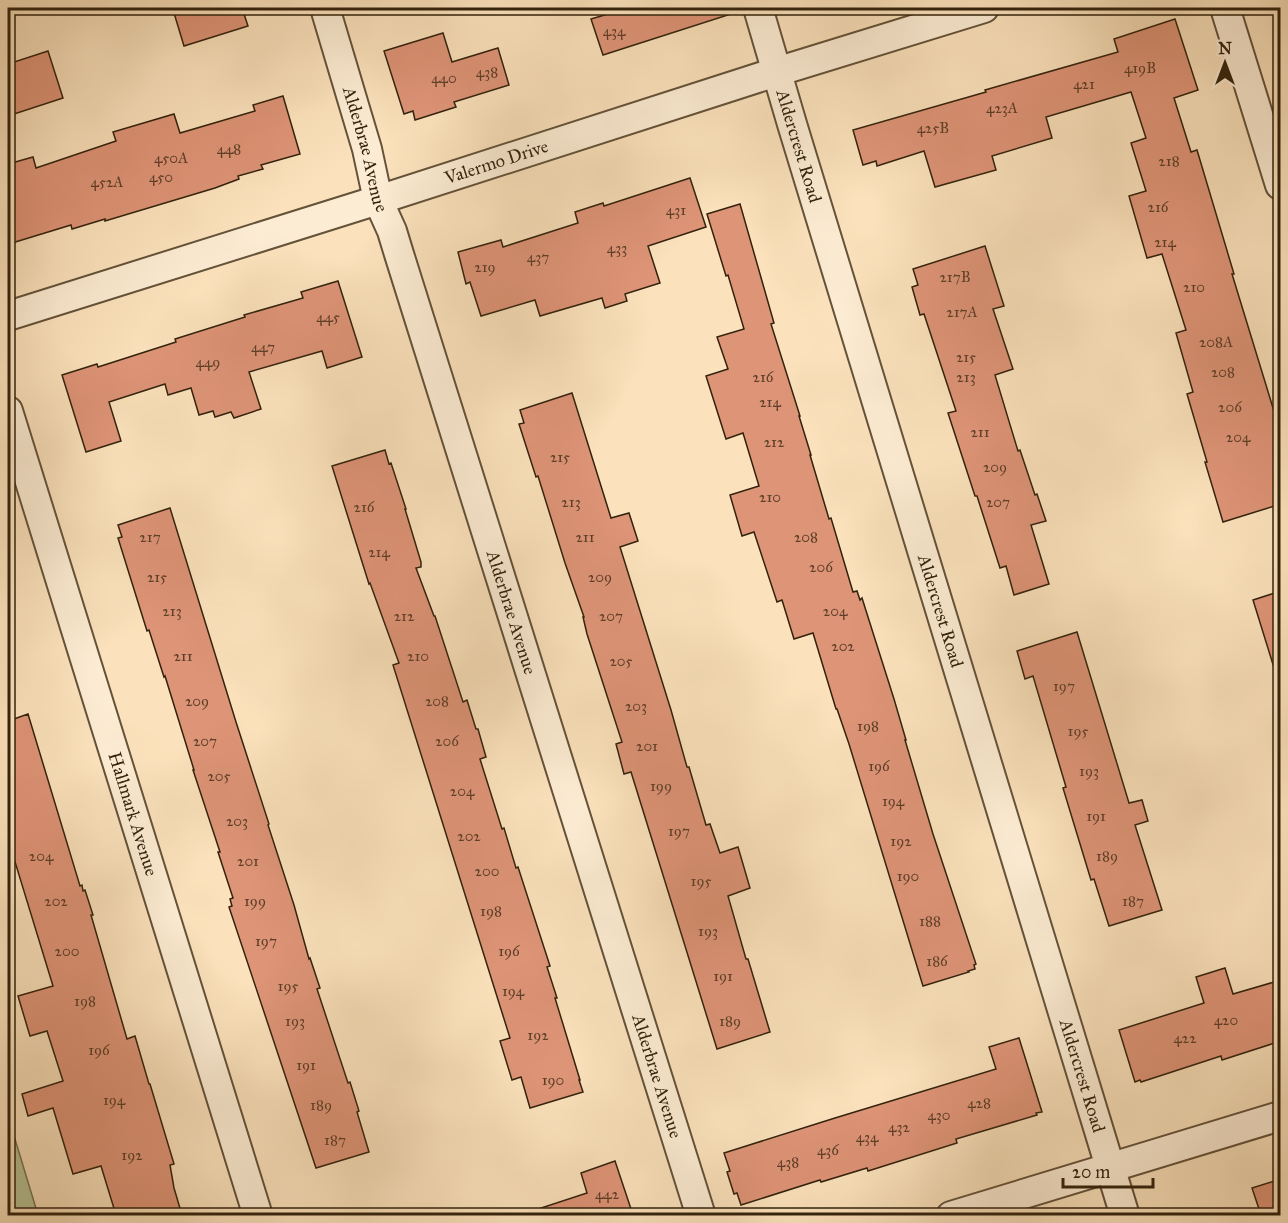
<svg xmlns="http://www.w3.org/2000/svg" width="1288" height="1223" font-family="'IM FELL Great Primer',serif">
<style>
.green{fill:#b8c496;stroke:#757352;stroke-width:1.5}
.building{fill:#de9477;stroke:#32220d;stroke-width:1.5}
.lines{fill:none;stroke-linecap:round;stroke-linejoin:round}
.minor-casing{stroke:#645239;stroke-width:32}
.minor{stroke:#fcecd3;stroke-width:28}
.labels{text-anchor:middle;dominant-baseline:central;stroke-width:4.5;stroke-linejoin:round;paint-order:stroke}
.number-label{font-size:15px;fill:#5d3e28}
.street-label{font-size:18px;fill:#32220d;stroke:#fcecd3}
</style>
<rect width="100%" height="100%" fill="#fbe2bc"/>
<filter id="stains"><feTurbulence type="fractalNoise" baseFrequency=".00333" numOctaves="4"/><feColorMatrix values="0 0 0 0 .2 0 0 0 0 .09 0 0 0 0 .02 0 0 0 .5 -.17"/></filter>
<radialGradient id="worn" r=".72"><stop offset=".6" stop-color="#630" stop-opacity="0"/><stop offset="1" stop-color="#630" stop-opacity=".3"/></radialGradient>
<polygon class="green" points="8,1116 38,1215 8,1215"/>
<g class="building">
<polygon points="191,8 242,8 248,26 184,46 174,13"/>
<polygon points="628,8 733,8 734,13 603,55 591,19"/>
<polygon points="1175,19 1198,90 1174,98 1191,152 1197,150 1234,274 1232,274 1281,434 1281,504 1223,522 1205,462 1207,462 1187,394 1193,392 1176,333 1186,330 1162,254 1147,258 1129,196 1146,191 1131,143 1146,138 1131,92 1046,117 1052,138 992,156 996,170 935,187 924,151 877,166 876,161 863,165 853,130 986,92 985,90 1118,52 1114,39"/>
<polygon points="443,33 452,62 498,48 509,85 454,102 456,107 415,120 413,111 404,114 384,51"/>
<polygon points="48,51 63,98 8,116 8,64"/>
<polygon points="283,96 300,154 261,165 263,169 238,176 239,179 215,188 105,221 105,219 72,229 71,225 12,243 8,229 8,164 33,157 36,168 116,141 113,132 174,114 180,133 255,111 253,105"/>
<polygon points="690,178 706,227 648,246 660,283 625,294 627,301 605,308 602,298 540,316 535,300 481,316 470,282 466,284 458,252 501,240 503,247 578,223 575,212 603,203 604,206"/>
<polygon points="740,204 774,323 771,324 800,416 799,416 811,455 810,455 829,519 831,518 853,592 857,591 860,600 862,598 874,636 894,699 906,740 905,740 933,834 976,964 974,965 975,969 968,971 969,972 923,986 849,744 837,709 836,709 813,633 794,639 782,600 777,602 754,532 742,536 730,495 759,486 743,433 726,439 706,376 728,369 717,337 744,329 728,275 726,276 707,214"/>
<polygon points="985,246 1004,306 993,309 1013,369 995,375 1018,451 1020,450 1035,495 1037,494 1046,521 1031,525 1049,584 1014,595 1006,566 1000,568 977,496 975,496 948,413 956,411 924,314 920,315 912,287 918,285 913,269"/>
<polygon points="338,281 362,357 327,368 322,351 249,372 261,409 234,418 231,412 215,417 213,411 199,415 191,388 168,395 165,384 109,402 121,441 86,452 62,375 97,364 98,367 176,342 175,339 245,317 244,315 303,298 301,292"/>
<polygon points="572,393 611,518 629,513 638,541 620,547 671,710 687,767 689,767 706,825 710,824 720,853 738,847 750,888 728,896 746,959 748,959 770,1032 717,1049 631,772 624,774 616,744 622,742 587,634 583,617 584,617 565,563 538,476 536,477 519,424 524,423 520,410"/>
<polygon points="385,450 389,464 391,463 406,509 405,509 421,562 421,567 416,568 434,616 435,616 463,702 467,700 476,729 478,729 486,757 480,759 502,829 504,828 516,868 518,867 550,966 547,967 557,998 555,998 580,1080 579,1080 583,1092 530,1108 521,1077 512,1080 500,1041 510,1038 393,665 399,663 370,583 369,584 332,466"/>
<polygon points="170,508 236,722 269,824 268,825 294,905 309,959 310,958 320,988 317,989 348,1083 350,1082 359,1111 357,1112 369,1152 316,1168 229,907 232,906 230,899 233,898 218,852 220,852 193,770 194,770 165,676 164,677 149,630 147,631 118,538 122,537 118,525"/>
<polygon points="1281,591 1281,670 1275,671 1253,600"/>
<polygon points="1077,632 1129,803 1142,800 1148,821 1135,825 1162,910 1109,926 1094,879 1091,880 1063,788 1066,787 1033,676 1025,679 1017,651"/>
<polygon points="28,714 80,886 82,885 83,891 85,890 93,915 91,915 127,1039 135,1036 149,1084 150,1084 174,1164 170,1165 174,1188 182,1215 116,1215 101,1166 73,1174 53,1108 28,1116 22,1094 63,1081 47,1031 30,1036 18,996 53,986 8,839 8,721"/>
<polygon points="1225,968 1233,994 1281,980 1281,1041 1222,1060 1221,1056 1141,1082 1140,1080 1135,1082 1119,1030 1204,1003 1196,977"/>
<polygon points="1019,1038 1042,1112 1036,1113 1037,1115 956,1139 957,1143 868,1171 867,1168 821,1182 820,1180 741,1205 737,1193 734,1194 727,1172 730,1171 724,1153 835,1118 996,1069 989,1047"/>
<polygon points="615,1161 633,1215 533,1215 532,1211 587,1193 581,1173"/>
<polygon points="1281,1179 1281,1215 1261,1215 1252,1188"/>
</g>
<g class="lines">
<g class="minor-casing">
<g id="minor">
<path id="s1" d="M 325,8 L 367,149 L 378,200 L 392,231 L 399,254 L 701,1216"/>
<path id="s2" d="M 758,8 L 792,124 L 1125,1216"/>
<polyline points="1225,8 1280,185"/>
<path id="s3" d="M 8,316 L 378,200 L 776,72 L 984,8"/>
<path id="s4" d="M 8,411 L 258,1216"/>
<polyline points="951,1216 1280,1116"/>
</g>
</g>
<use href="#minor" class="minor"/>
</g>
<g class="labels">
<g class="number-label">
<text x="614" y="31">434</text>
<text x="1140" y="68">419B</text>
<text x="487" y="72">438</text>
<text x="444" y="78">440</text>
<text x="1084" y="84">421</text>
<text x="1002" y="108">423A</text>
<text x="933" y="128">425B</text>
<text x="229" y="149">448</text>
<text x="171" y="158">450A</text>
<text x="1169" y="161">218</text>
<text x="161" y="177">450</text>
<text x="107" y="182">452A</text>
<text x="1158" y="207">216</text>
<text x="676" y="210">431</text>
<text x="1165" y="242">214</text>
<text x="617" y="248">433</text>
<text x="538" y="257">437</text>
<text x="485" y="267">219</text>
<text x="955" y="277">217B</text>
<text x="1194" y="287">210</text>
<text x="962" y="312">217A</text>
<text x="328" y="317">445</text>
<text x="1216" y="342">208A</text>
<text x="263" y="347">447</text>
<text x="966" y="357">215</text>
<text x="208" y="362">449</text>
<text x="1223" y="372">208</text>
<text x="763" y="377">216</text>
<text x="966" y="377">213</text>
<text x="770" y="402">214</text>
<text x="1230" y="407">206</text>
<text x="980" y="432">211</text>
<text x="1238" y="437">204</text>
<text x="774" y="442">212</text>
<text x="560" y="457">215</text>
<text x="995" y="467">209</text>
<text x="770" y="497">210</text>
<text x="571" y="502">213</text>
<text x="998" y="502">207</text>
<text x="364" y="507">216</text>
<text x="150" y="537">217</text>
<text x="585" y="537">211</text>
<text x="806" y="537">208</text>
<text x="379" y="552">214</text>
<text x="821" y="567">206</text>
<text x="157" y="577">215</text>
<text x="600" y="577">209</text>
<text x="172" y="611">213</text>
<text x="835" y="611">204</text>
<text x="404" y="616">212</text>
<text x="611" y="616">207</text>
<text x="843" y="646">202</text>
<text x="183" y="656">211</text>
<text x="418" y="656">210</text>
<text x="621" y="661">205</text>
<text x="1064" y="686">197</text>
<text x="197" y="701">209</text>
<text x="437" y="701">208</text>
<text x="636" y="706">203</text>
<text x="868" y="726">198</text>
<text x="1078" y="731">195</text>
<text x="205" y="741">207</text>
<text x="447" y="741">206</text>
<text x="647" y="746">201</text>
<text x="879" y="766">196</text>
<text x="1089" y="771">193</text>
<text x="219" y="776">205</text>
<text x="661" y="786">199</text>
<text x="462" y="791">204</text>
<text x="893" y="801">194</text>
<text x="1096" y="816">191</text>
<text x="237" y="821">203</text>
<text x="679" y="831">197</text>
<text x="469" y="836">202</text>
<text x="901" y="841">192</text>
<text x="41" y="856">204</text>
<text x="1107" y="856">189</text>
<text x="248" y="861">201</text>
<text x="487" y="871">200</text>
<text x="908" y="876">190</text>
<text x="701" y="881">195</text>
<text x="56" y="901">202</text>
<text x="255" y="901">199</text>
<text x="1133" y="901">187</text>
<text x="491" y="911">198</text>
<text x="930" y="921">188</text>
<text x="708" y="931">193</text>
<text x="266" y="941">197</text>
<text x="67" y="951">200</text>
<text x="509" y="951">196</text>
<text x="937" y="961">186</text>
<text x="723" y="976">191</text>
<text x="288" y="986">195</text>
<text x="513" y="991">194</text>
<text x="85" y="1001">198</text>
<text x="1226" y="1020">420</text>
<text x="295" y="1021">193</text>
<text x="730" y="1021">189</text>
<text x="538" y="1035">192</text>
<text x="1185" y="1038">422</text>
<text x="99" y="1050">196</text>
<text x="306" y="1065">191</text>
<text x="553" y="1080">190</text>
<text x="114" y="1100">194</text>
<text x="979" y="1103">428</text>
<text x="321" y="1105">189</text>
<text x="939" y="1115">430</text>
<text x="899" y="1127">432</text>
<text x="867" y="1137">434</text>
<text x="335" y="1140">187</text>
<text x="828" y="1150">436</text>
<text x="132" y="1155">192</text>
<text x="788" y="1162">438</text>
<text x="607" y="1194">442</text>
</g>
<g class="street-label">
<text stroke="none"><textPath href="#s2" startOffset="144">Aldercrest Road</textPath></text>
<text stroke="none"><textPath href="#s1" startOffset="147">Alderbrae Avenue</textPath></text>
<text stroke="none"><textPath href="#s3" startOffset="512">Valermo Drive</textPath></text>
<text stroke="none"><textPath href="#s1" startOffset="633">Alderbrae Avenue</textPath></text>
<text stroke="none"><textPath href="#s2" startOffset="630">Aldercrest Road</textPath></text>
<text stroke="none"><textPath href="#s4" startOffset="422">Hallmark Avenue</textPath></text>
<text stroke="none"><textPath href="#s1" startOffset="1119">Alderbrae Avenue</textPath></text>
<text stroke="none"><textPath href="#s2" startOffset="1116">Aldercrest Road</textPath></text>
</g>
</g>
<rect width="1288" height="1223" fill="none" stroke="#fbe2bc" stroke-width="30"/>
<rect x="9" y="9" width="1270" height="1205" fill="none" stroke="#32220d" stroke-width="3"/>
<rect x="15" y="15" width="1258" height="1193" fill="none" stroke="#32220d" stroke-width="1.5"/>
<g transform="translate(1225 63)" stroke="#fcecd3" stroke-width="4.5" paint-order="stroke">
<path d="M0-4.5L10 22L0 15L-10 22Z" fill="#32220d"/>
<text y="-9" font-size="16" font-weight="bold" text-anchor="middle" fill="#32220d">N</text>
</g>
<path d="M1063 1178v9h90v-9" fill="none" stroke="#32220d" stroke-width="3"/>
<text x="1072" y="1178" font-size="18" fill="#32220d" stroke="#fcecd3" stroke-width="4.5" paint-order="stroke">20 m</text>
<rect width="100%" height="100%" filter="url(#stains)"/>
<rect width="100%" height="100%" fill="url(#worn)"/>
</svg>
